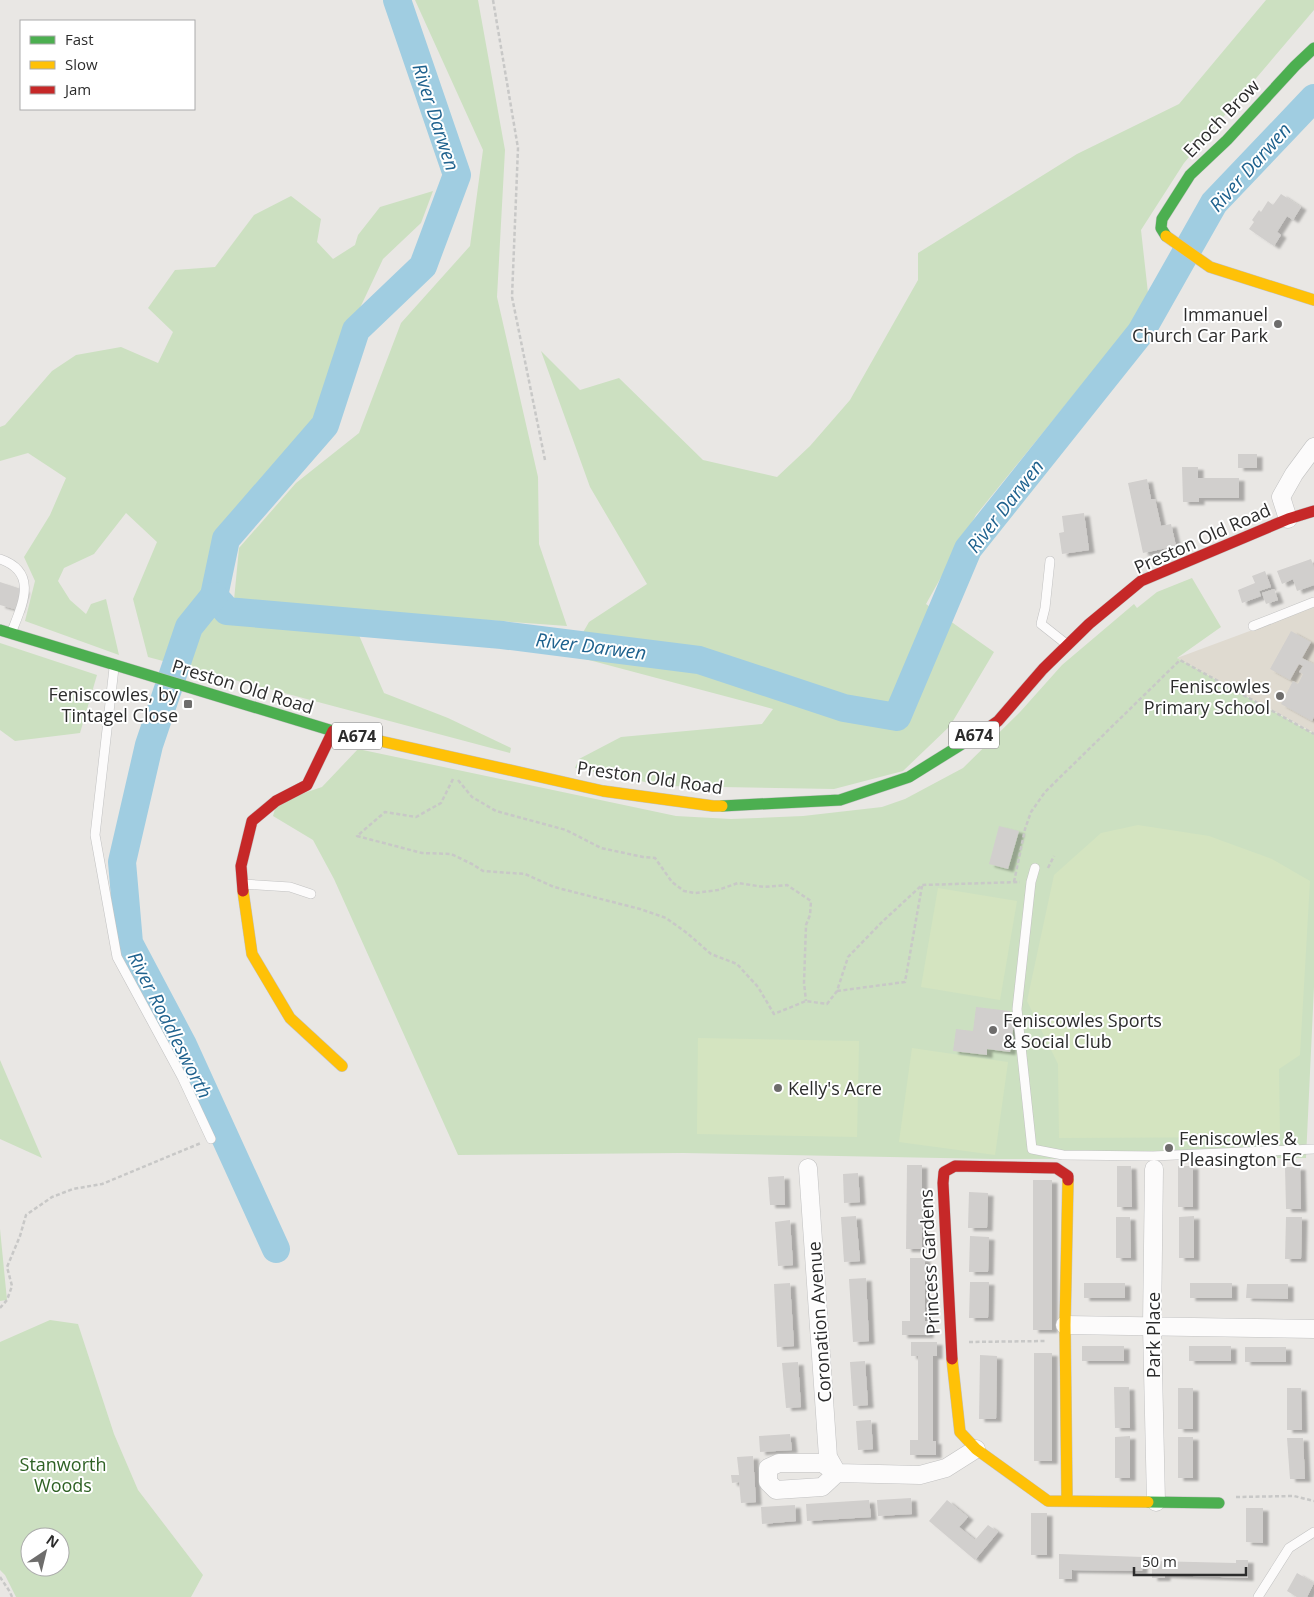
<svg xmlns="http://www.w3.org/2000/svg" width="1314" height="1597" font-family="'Open Sans',sans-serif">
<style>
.education{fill:#dfdad0}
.green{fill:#cce0c1;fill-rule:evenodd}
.pitch{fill:#d4e4c0}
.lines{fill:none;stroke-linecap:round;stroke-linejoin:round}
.river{stroke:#a0cde1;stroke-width:28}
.building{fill:#d1cfcd;filter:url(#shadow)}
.lane-casing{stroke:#c2c2c2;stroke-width:10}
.street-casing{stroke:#c2c2c2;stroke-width:19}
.fast-casing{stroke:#c2c2c2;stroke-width:12}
.slow-casing{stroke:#c2c2c2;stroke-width:12}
.jam-casing{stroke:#c2c2c2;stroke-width:12}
.path{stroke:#c8c8c7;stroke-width:2.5;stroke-dasharray:4 2.5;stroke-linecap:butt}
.lane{stroke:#fcfbfb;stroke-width:9}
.street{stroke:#fcfbfb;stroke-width:18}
.fast{stroke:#4caf50;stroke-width:11}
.slow{stroke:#ffc107;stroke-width:11}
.jam{stroke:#c62828;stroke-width:11}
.poi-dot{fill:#6e6d6c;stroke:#fff;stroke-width:2}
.labels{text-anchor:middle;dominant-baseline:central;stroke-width:4;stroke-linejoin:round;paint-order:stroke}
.shield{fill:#fff;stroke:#6b6b6b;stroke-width:1}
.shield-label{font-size:16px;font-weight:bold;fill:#2c2c2c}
.street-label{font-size:18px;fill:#2c2c2c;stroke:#fff}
.poi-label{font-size:18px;fill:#2c2c2c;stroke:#fff;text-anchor:end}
.park-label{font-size:18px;fill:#2e6124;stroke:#fff}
.water-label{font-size:19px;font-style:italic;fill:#1f628e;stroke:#fff}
</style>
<defs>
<filter id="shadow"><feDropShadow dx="5.5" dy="3" stdDeviation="1" flood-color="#0004"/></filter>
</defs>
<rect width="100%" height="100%" fill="#e9e7e4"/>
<polygon class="education" points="1314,607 1314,733 1177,658"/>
<g class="green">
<polygon points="415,0 478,0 505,150 497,297 538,477 539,544 567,626 251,603 234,600 239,548 296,483 359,433 401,323 470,246 483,150"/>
<polygon points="1266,0 1314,0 1314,10 1184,163 1141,230 1149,302 976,515 926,604 994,652 950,726 903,771 834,789 665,786 575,768 579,759 621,737 762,724 773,709 570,655 589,622 647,584 590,487 541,351 580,390 619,378 703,460 777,477 810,446 850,400 918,280 918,253 1077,154 1179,104"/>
<polygon points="433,191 421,223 383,259 344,342 321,415 291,464 212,541 207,602 220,615 358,633 384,693 448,718 511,748 510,753 148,657 133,599 157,542 126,513 94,554 64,568 58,581 70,600 86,614 91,604 106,599 119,655 25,621 35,581 24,557 50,515 66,478 28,453 0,461 0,427 5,425 52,371 76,355 121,347 158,363 173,332 148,308 175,270 215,267 254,215 291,196 321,219 317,242 333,259 355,245 358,235 380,207"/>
<polygon points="1192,578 1221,627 1177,658 1314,734 1314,987 1306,1158 992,1159 683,1153 458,1155 334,879 313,840 273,816 277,802 322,787 358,749 676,816 731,819 803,816 882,807 905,799 963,768 1020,712 1062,665 1134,604 1137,608 1157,592"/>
<polygon points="0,643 97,675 80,733 15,741 0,730"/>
<polygon points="0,1060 42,1158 0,1139"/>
<polygon points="0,1229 7,1300 0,1301"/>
<path d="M 50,1320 L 78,1324 L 114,1434 L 138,1490 L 203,1575 L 191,1597 L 16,1597 L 5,1575 L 0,1570 L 0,1342 ZM 30,1537 L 60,1537 L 60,1567 L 30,1567 Z"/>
</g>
<g class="pitch">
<polygon points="1138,825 1209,836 1272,859 1310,881 1300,1055 1279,1069 1280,1137 1059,1138 1058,1064 1027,1001 1054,875 1101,833"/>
<polygon points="938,888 1017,901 1000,1000 921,987"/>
<polygon points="698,1038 859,1041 857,1137 697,1134"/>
<polygon points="912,1048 1008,1062 995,1155 899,1142"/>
</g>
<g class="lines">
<g class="river">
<polyline points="397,0 457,175 423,266 356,330 325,425 226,539 214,596 227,611 502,635 699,660 844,708 897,717 968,549 1141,332 1214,203 1314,98"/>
<polyline points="214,596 189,627 149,745 122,862 129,943 183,1045 276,1249"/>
</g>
</g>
<g class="building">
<polygon points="1281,194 1301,207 1293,220 1287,216 1277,232 1281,235 1274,246 1249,229 1254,222 1252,220 1259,210 1261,212 1268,201 1273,205"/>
<rect x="1238" y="454" width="19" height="14"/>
<polygon points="1182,467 1198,467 1198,478 1239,478 1239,498 1199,498 1199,502 1183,502"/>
<polygon points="1147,479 1151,499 1155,499 1161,526 1171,524 1176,546 1143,553 1128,483"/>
<polygon points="1084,513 1089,550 1062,554 1059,533 1064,532 1062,516"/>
<polygon points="1311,559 1314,567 1314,585 1297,591 1293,579 1282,584 1277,571"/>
<polygon points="1265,571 1271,587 1259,591 1261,596 1242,603 1238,590 1255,583 1252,576"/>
<polygon points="0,582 24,590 18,610 0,605"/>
<polygon points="1274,589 1278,600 1266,604 1262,593"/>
<polygon points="1291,631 1311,642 1302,658 1314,664 1314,717 1312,721 1281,704 1293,681 1298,684 1303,674 1299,672 1303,666 1299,664 1290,680 1270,669"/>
<polygon points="999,826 1019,831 1008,869 989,864"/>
<polygon points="976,1007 1010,1011 1009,1022 1014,1023 1010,1052 987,1049 987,1055 953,1051 956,1029 973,1031"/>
<polygon points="907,1165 922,1165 922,1249 906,1249"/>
<polygon points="1117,1166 1131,1166 1132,1207 1117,1207"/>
<rect x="1178" y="1166" width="15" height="41"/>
<polygon points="1285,1167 1300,1167 1301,1209 1286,1209"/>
<polygon points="858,1173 860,1202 844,1203 843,1174"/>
<polygon points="784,1176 785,1205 770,1205 768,1177"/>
<rect x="1033" y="1180" width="19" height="150"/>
<polygon points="969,1192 988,1193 987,1228 968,1228"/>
<polygon points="856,1216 860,1261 844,1262 841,1217"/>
<polygon points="1194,1216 1194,1258 1179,1258 1179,1217"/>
<polygon points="1116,1217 1130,1217 1131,1258 1116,1258"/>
<polygon points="1286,1217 1302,1217 1301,1259 1285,1259"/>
<polygon points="790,1220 793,1265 778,1266 775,1222"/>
<polygon points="970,1236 989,1237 988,1272 969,1272"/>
<polygon points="910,1258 925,1258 925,1321 928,1321 928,1335 902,1335 902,1321 910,1321"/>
<polygon points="866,1278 869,1341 853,1342 849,1279"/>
<polygon points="970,1282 989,1282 988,1318 969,1318"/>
<polygon points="790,1283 794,1346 777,1347 774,1284"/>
<rect x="1084" y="1283" width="41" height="15"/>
<rect x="1190" y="1283" width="42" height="15"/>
<polygon points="1247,1284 1288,1284 1288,1299 1246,1298"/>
<polygon points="911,1342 937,1342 937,1356 933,1356 933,1441 936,1441 936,1455 910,1455 910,1440 918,1440 918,1356 911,1356"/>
<rect x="1082" y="1346" width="42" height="15"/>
<rect x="1189" y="1346" width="42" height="15"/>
<rect x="1245" y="1347" width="41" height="15"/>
<rect x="1034" y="1353" width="18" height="108"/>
<polygon points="980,1355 997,1356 996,1419 979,1419"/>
<polygon points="865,1361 868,1405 853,1406 850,1362"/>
<polygon points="798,1362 801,1407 786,1408 782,1363"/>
<polygon points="1114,1387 1129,1387 1130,1428 1115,1428"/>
<rect x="1178" y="1388" width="15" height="41"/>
<polygon points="1287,1388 1301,1388 1302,1430 1287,1430"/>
<polygon points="871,1420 873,1449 858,1450 856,1421"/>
<polygon points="790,1434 792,1450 760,1452 759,1436"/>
<polygon points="1130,1436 1130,1478 1115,1478 1115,1437"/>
<rect x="1178" y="1437" width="15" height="41"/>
<polygon points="1287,1438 1303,1438 1305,1479 1290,1479"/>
<polygon points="753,1456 756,1502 741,1503 739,1482 732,1483 731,1475 739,1475 737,1457"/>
<polygon points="911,1498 912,1514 878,1516 877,1500"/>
<polygon points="869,1500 871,1517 807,1521 806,1504"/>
<polygon points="947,1500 968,1517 959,1527 975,1540 988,1525 998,1532 975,1560 929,1521"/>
<polygon points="795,1505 796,1521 762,1524 761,1507"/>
<polygon points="1246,1508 1263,1508 1263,1543 1246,1542"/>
<rect x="1031" y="1513" width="16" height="42"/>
<polygon points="1059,1554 1143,1557 1142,1571 1072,1570 1072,1579 1059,1579"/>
<polygon points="1236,1560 1248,1560 1248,1578 1165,1575 1165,1578 1152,1578 1152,1561 1236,1563"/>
<polygon points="1297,1573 1314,1583 1307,1597 1297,1597 1287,1591"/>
</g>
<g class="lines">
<g class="lane-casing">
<g id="lane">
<path d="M 0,559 C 38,572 23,603 12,631"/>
<polyline points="1050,561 1045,608 1041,624 1065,643"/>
<polyline points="1253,626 1314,602"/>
<polyline points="114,668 95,835 117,957 182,1077 211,1139"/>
<polyline points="1035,868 1031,882 1017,1009 1032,1149 1063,1155 1153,1156 1314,1149"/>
<polyline points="242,884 290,887 311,894"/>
<polyline points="1258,1597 1289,1548 1314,1532"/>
</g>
</g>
<g class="street-casing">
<g id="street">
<polyline points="1288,519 1281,497 1294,474 1314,447"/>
<polyline points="808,1168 828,1457 837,1473 822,1487 776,1490 768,1482 768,1468 779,1463 822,1463 837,1473 920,1475 946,1468 976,1449"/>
<polyline points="1154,1169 1152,1326 1156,1502"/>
<polyline points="1065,1325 1314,1329"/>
</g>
</g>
<g class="fast-casing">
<g id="fast">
<polyline points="1166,236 1161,228 1162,219 1190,175 1227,140 1295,66 1314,48"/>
<polyline points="0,630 333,731 380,741"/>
<polyline points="722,806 840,800 909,777 991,726"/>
<polyline points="1148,1502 1219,1503"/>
</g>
</g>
<g class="slow-casing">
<g id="slow">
<polyline points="1166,236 1210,267 1314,300"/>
<polyline points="380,741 603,791 713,806 722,806"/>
<polyline points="243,891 252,954 290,1018 342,1066"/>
<polyline points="952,1359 960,1432 976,1449 1048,1501 1148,1502"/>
<polyline points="1067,1500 1065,1325 1068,1180"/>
</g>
</g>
<g class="jam-casing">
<g id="jam">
<polyline points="991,726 998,721 1043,669 1089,624 1141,581 1288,519 1314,511"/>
<polyline points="243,891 241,866 252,821 276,801 307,785 333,731"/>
<polyline points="952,1359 943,1183 944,1172 955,1166 1056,1168 1068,1176 1068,1180"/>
</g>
</g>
<g class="path">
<polyline points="493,0 518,148 512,297 545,460"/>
<polyline points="453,779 441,803 416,817 385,812 357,836 422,853 451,854 472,864 483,871 525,874 554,887 640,909 666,918 687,933 711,954 737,964 758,987 774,1014 806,1001 827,1004 837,991 848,957 882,922 922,885 1020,882"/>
<polyline points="458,780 472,797 496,811 566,830 601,848 643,857 655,858 672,882 684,891 695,893 718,890 738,883 764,887 787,885 811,901 810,915 806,925 804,983 806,1001"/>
<polyline points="1048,868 1054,856"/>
<polyline points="1014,882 1025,829 1031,812 1045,792 1180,660 1314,734"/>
<polyline points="837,991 905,982 922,886"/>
<polyline points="0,1308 7,1300 12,1286 7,1267 20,1236 26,1215 52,1197 73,1189 102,1184 201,1143"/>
<polyline points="969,1342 1046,1341"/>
<polyline points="1236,1497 1294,1496 1314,1501"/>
<polyline points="0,1577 10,1592 12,1597"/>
</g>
<use href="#lane" class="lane"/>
<use href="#street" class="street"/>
<use href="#fast" class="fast"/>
<use href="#slow" class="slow"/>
<use href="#jam" class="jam"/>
</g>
<g class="poi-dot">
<circle cx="1278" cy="324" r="5"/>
<circle cx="1280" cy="696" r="5"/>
<rect x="183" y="699" width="10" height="10" rx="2.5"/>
<circle cx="993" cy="1030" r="5"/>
<circle cx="778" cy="1088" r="5"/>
<circle cx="1169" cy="1148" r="5"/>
</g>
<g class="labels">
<g class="shield">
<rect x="949" y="721.5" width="50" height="27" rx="4"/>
<rect x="332" y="722.5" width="50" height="27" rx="4"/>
</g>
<g class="shield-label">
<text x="974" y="735">A674</text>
<text x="357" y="736">A674</text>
</g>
<g class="street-label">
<text transform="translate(1221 118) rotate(-46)">Enoch Brow</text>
<text transform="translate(1202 538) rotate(-24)">Preston Old Road</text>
<text transform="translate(243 686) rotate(17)">Preston Old Road</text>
<text transform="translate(650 777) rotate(8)">Preston Old Road</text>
<text transform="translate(929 1262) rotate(-93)">Princess Gardens</text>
<text transform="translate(819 1322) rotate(-94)">Coronation Avenue</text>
<text transform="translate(1153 1335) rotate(-90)">Park Place</text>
</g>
<g class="poi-label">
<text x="1268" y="314">Immanuel<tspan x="1268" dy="21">Church Car Park</tspan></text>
<text x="1270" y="686">Feniscowles<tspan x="1270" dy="21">Primary School</tspan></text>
<text x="178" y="694">Feniscowles, by<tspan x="178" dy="21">Tintagel Close</tspan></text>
<text x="1003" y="1020" text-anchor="start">Feniscowles Sports<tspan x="1003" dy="21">&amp; Social Club</tspan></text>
<text x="788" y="1088" text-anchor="start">Kelly's Acre</text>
<text x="1179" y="1138" text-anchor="start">Feniscowles &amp;<tspan x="1179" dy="21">Pleasington FC</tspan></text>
</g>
<g class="park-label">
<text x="63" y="1464">Stanworth<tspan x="63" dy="21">Woods</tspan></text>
</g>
<g class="water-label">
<text transform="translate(436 117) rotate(72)">River Darwen</text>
<text transform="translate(1250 167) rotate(-48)">River Darwen</text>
<text transform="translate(1005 506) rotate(-52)">River Darwen</text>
<text transform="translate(591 646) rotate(7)">River Darwen</text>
<text transform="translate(170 1025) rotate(63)">River Roddlesworth</text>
</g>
</g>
<rect x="20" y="20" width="175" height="90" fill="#ffffff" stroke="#ababab"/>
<rect x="30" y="36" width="25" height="8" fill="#4caf50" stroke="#ababab"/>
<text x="65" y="45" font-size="15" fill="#2c2c2c">Fast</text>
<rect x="30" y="61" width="25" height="8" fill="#ffc107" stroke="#ababab"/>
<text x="65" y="70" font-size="15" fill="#2c2c2c">Slow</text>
<rect x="30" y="86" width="25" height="8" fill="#c62828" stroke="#ababab"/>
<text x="65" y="95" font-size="15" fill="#2c2c2c">Jam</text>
<g transform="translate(45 1552) rotate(35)"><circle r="24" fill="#ffffff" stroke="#ababab"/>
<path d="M0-4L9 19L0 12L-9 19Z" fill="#6e6d6c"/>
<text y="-8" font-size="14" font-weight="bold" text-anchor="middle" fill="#2c2c2c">N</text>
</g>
<path d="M1134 1567v8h112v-8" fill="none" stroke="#2c2c2c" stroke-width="2.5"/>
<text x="1142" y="1567" font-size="15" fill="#2c2c2c" stroke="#ffffff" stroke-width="4" paint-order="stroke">50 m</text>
</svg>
